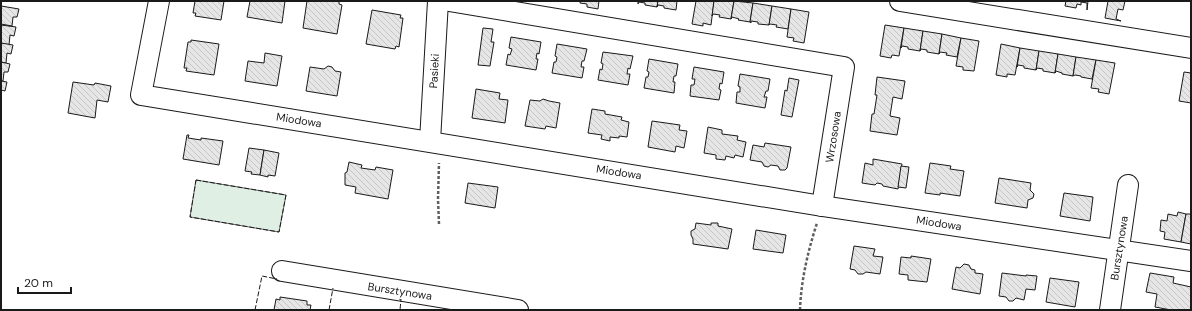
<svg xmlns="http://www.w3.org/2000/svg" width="1192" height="311" font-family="'DM Sans',sans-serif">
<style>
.pitch{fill:#e0efe3;stroke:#6a6a6a}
.building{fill:url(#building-back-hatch);stroke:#1a1a1a}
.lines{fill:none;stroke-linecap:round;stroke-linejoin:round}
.minor-casing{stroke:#1a1a1a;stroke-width:22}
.path{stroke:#5f5f5f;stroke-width:2.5;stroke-dasharray:3 2;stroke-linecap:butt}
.minor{stroke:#fff;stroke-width:20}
.fence{stroke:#1a1a1a;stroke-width:1;stroke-dasharray:5 2;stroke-linecap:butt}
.labels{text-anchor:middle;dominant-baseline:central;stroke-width:3;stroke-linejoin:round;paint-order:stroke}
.street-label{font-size:11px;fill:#1a1a1a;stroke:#fff}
</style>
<defs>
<pattern id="building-back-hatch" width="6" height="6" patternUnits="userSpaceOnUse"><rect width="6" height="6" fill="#e6e6e6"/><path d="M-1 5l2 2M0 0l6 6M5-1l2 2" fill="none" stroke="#c5c5c5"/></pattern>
</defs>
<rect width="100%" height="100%" fill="#fff"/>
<polygon class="pitch" points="196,180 286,195 279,232 190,217"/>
<g class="building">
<polygon points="195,1 224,1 221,20 195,16 196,13 193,13"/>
<polygon points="250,1 285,1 282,23 247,17"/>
<polygon points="307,1 339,1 339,4 342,5 337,34 303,28"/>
<polygon points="580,1 599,1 598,9 587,7 587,4 580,3"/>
<polygon points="638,1 658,1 657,7 645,5 645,3 639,2 638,4"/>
<polygon points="658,1 677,1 676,10 664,8 664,6 658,5 657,7"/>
<polygon points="696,1 714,1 711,25 703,23 703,26 692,24"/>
<polygon points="714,1 734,1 731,19 719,17 720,15 713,14 712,16"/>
<polygon points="734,1 753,3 750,22 738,20 739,19 732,17 731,19"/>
<polygon points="1066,1 1088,1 1087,10 1087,3 1081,2 1081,5 1077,4 1076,8 1065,6"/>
<polygon points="1108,1 1125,1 1123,10 1118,9 1116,19 1121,21 1105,18"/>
<polygon points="753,3 772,6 769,25 758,24 758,22 751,21 751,23 750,22"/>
<polygon points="1,6 19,9 17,17 13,17 12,26 1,24"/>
<polygon points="772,6 791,9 788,29 776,27 777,25 770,24 769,25"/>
<polygon points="791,9 809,12 804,43 793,41 794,38 787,37"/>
<polygon points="372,10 401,15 400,18 403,18 399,47 396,46 395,49 366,44"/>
<polygon points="1,25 16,27 14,36 10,35 9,45 1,43"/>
<polygon points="885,25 904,28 899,56 892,55 891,58 880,56"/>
<polygon points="483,28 493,29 491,42 494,42 490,66 478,65"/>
<polygon points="904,28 923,31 920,51 908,49 908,47 902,46 901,48"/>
<polygon points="923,31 942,34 939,54 927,52 927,50 921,49 920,51"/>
<polygon points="942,34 961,38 957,57 946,55 947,53 940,52 939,54"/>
<polygon points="511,37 541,42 539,54 537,53 536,59 538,59 536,70 506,65 508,54 510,55 512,49 509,48"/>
<polygon points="961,38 979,41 974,71 963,70 963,67 956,66"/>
<polygon points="191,40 219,44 214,75 186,71 187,68 184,68 188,42 191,42"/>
<polygon points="1,43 13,45 11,54 7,53 6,63 1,62"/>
<polygon points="557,44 587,49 584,61 582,61 581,67 584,67 582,78 552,73 554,62 556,62 557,57 555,56"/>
<polygon points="1001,44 1020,48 1015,75 1007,74 1007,77 996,75"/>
<polygon points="1020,48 1039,51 1036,70 1024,68 1024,66 1018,65 1017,67"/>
<polygon points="1039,51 1058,54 1055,73 1043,71 1043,69 1037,68 1036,70"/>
<polygon points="603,52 633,56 630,69 628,68 627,74 630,74 628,85 598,80 600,69 602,70 603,64 601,63"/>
<polygon points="265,53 282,56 277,86 245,81 248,61 264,63"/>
<polygon points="1058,54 1076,57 1073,76 1062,74 1062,73 1056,71 1055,73"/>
<polygon points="1076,57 1096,60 1092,79 1081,77 1081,76 1075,75 1073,76"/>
<polygon points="649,59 678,64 676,76 674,76 673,82 675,82 674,93 644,88 646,77 648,77 649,72 647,71"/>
<polygon points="1096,60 1115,63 1109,94 1098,92 1099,89 1091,88"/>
<polygon points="1,62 10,64 8,72 4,72 3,81 1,81"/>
<polygon points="328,66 332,67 335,71 341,72 337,96 306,91 310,67 324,69"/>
<polygon points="694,67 724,72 722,84 720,83 719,89 721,90 719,100 690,96 691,85 694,85 695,79 692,79"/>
<polygon points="1184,72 1191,73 1191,103 1179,101"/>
<polygon points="740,74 770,79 768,91 766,91 764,97 767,97 765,108 736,103 737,92 740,92 740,87 738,86"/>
<polygon points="877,77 905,81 902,99 893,97 890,116 900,118 897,135 870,131 872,114 874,114 877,95 875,95"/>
<polygon points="789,78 799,80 792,117 781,115 785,90 787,91"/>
<polygon points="1,81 7,82 5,91 1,90"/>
<polygon points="73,82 94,85 95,83 111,86 108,102 97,100 95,118 68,113"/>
<polygon points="476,89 500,93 499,99 508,100 505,123 472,118"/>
<polygon points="543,99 549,101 560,103 556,128 546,126 545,129 525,126 530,100 540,101"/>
<polygon points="592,109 605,111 605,114 622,117 621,120 629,122 627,137 619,136 619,138 610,137 610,141 601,139 602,135 588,133"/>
<polygon points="652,121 680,125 679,130 687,131 684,148 676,146 675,152 648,147"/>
<polygon points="708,127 722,130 722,134 738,136 737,140 746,142 743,157 735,155 734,158 726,156 725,160 716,159 716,155 704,153"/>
<polygon points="187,135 189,135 188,138 201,140 201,138 223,141 219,165 183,159"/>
<polygon points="765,143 791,147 787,168 785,170 780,170 778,166 771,165 768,167 764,166 762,162 750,160 753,145 764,147"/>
<polygon points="249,148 264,150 260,175 251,174 252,172 245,171"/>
<polygon points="264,150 279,153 275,176 268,175 268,177 260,175"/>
<polygon points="873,159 902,164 898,189 883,186 882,184 877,183 875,185 862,183 865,163 873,165"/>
<polygon points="349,162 362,165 361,168 375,170 376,167 393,170 388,199 355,193 356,187 345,185 345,173 347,172"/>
<polygon points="930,163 951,166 950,169 964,171 960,196 940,193 940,195 925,193"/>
<polygon points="901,166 909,167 906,188 898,187"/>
<polygon points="999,178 1031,183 1030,190 1034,194 1033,198 1028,200 1027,208 995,203"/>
<polygon points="468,183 498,187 495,208 465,203"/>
<polygon points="1064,193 1093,197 1090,221 1060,216"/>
<polygon points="1178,212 1186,214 1181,242 1164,239 1165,232 1160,231 1161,220 1167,221 1168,214 1177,216"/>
<polygon points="1186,214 1191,214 1191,244 1181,242"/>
<polygon points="696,223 711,225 711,223 718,223 718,226 732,229 728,249 693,244 693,239 691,235 691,231 695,229"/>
<polygon points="756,230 786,235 783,253 753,249"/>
<polygon points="854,246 875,249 873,256 883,257 880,274 866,272 863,274 858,274 855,270 850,269"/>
<polygon points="911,256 931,259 927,282 908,280 908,275 899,274 901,257 911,258"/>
<polygon points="964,264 969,265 971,269 975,270 975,273 983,274 980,294 952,289 956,267 960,268"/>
<polygon points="1002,273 1026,276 1026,275 1037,276 1035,290 1026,289 1024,300 1016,298 1013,301 1009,301 1006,297 999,296"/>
<polygon points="1150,273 1174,277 1173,283 1191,287 1191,310 1171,310 1155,307 1157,294 1146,292"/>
<polygon points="1050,278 1079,282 1075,307 1046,302"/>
<polygon points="280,297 307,301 307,305 311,305 310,310 274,310 276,299 280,300"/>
</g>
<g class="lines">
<g class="minor-casing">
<g id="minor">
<polyline points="159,1 141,95 822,206 1191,261"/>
<polyline points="449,1 844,67 822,206"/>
<polyline points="900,1 1191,48"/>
<polyline points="430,141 438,1"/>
<polyline points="282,271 518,310"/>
<polyline points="1110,310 1128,185"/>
</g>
</g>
<g class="path">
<polyline points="439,224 438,199 439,163"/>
<path d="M 800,310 C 801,280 808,251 817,223"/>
</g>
<use href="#minor" class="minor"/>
<g class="fence">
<polygon points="196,180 286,195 279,232 190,217"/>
<polyline points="399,299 401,299 400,310"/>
<polyline points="255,310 262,276 277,279"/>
<polyline points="329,310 333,288"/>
</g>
</g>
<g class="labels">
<g class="street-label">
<text transform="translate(434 71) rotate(-87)">Pasieki</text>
<text transform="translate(299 120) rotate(9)">Miodowa</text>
<text transform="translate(833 137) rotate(-81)">Wrzosowa</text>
<text transform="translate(619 172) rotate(9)">Miodowa</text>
<text transform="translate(939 223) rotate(9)">Miodowa</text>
<text transform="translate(1119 248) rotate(-81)">Bursztynowa</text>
<text transform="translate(400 291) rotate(9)">Bursztynowa</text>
</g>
</g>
<rect width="1192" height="311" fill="none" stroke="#1a1a1a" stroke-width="4"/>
<path d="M18 287v6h53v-6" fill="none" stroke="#1a1a1a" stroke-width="2"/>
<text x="24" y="287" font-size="12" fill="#1a1a1a" stroke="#ffffff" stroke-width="3" paint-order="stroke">20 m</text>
</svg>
